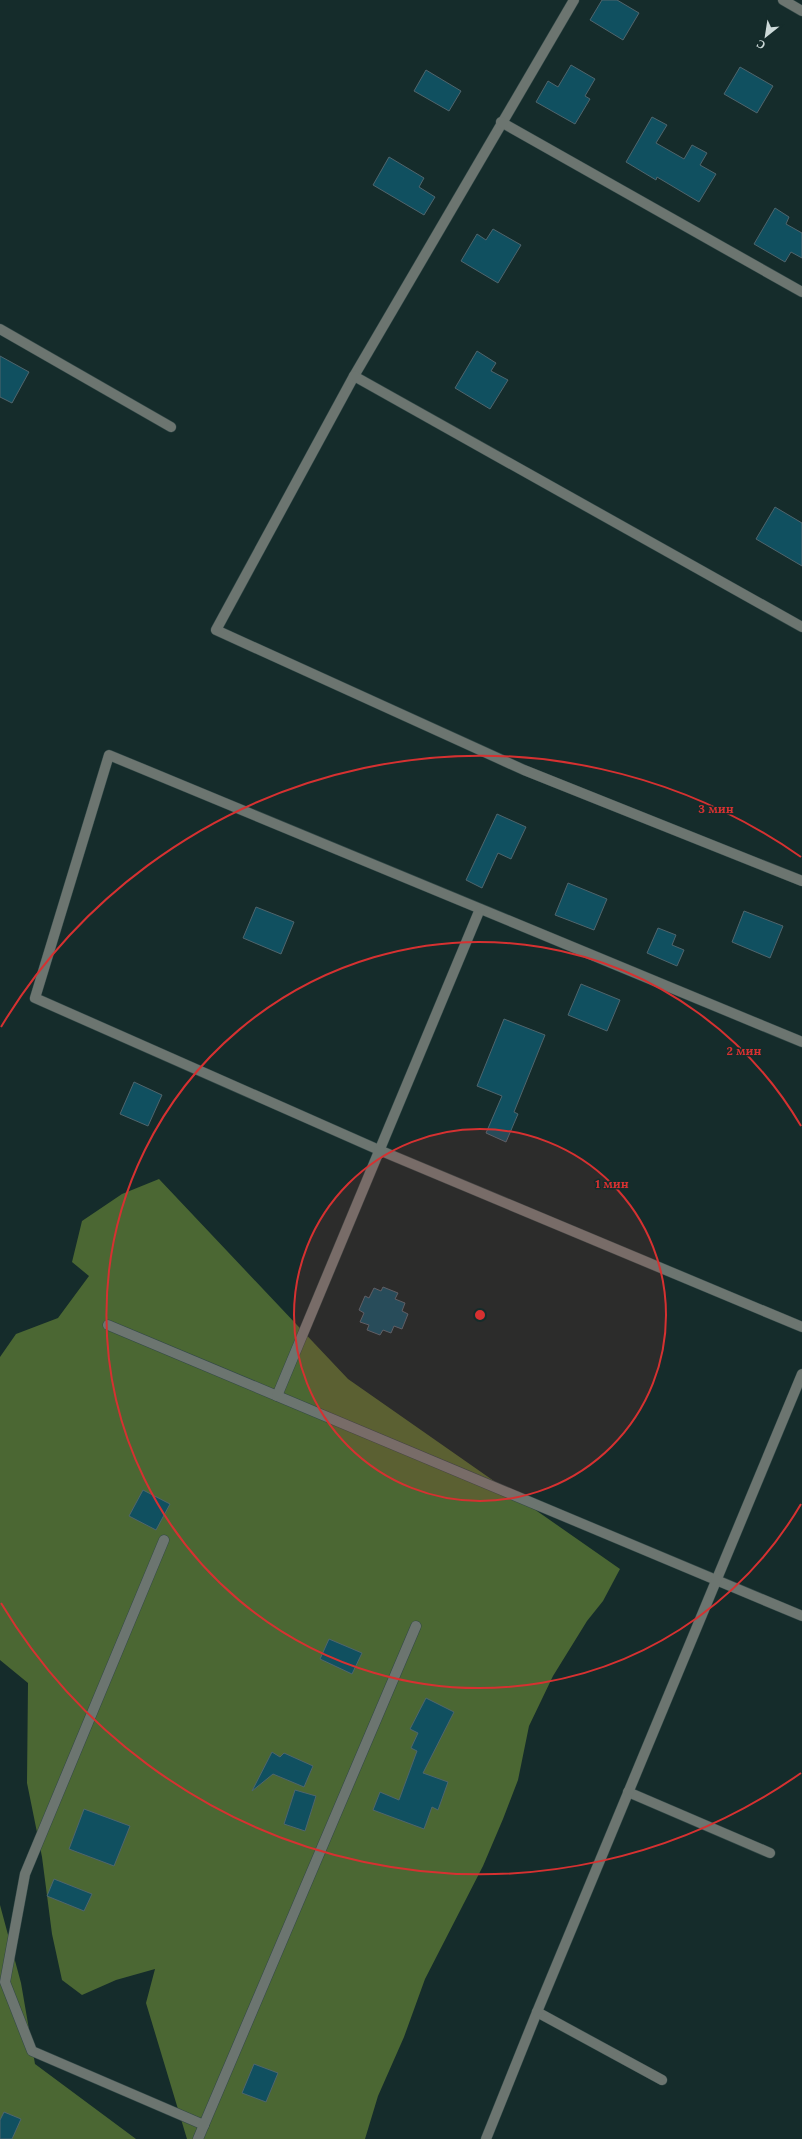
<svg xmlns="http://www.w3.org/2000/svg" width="802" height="2139" font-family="Lora,serif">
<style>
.forest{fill:#4b6733}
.building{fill:#105060;stroke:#4f656d}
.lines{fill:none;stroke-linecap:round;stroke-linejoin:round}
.minor-casing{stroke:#324847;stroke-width:11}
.minor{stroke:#6c7570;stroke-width:10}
.ring{fill:none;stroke:#d63131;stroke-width:2}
.centre{fill:#d63131;stroke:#152c2b;stroke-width:2}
.ring-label{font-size:12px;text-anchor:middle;font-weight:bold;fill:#d63131;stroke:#152c2b;stroke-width:3;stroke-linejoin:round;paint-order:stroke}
</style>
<rect width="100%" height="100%" fill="#152c2b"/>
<g class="forest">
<polygon points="159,1179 348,1379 620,1569 603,1601 587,1621 553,1676 529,1726 518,1780 503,1819 483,1866 425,1979 404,2037 378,2096 365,2139 187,2139 146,2003 155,1969 116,1980 82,1995 62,1980 52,1934 42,1857 27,1783 28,1683 0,1660 0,1357 16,1334 58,1318 89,1276 72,1262 82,1221 122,1194"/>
<polygon points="0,1905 21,1983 35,2064 136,2139 0,2139"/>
</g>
<g class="building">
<polygon points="602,0 617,0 639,13 623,40 590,20"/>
<polygon points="571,65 595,79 585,96 590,99 575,124 536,102 548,81 558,87"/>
<polygon points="740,67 773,86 757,113 724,94"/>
<polygon points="426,70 461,91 449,111 414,91"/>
<polygon points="652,117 667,125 656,143 684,159 692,145 707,153 700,165 716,174 699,202 657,177 656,180 626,162"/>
<polygon points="389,157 424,178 419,187 435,197 424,215 373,185"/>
<polygon points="775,208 789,217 786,224 802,233 802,258 791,252 785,262 754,244"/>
<polygon points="493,229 521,245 498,283 461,261 477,234 486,240"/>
<polygon points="477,351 496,363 491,371 508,380 490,409 455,388"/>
<polygon points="0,356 29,372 12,403 0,397"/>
<polygon points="775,507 802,523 802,566 756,539"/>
<polygon points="497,814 526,827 511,859 498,853 482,888 466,880"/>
<polygon points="568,883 607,899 594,930 555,915"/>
<polygon points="256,907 294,922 281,954 243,938"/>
<polygon points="744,911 783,926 770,958 732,942"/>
<polygon points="658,928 676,935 672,945 684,950 677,966 647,953"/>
<polygon points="581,984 620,1000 607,1031 568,1015"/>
<polygon points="504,1019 545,1035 514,1112 518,1114 506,1142 486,1133 502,1096 477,1086"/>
<polygon points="134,1082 162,1095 148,1126 120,1114"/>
<polygon points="383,1287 398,1293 395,1299 405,1303 402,1311 408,1314 402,1329 394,1326 391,1333 383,1330 380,1335 367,1330 369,1325 360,1322 364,1313 359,1310 365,1296 369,1298 374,1288 381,1291"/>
<polygon points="143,1490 170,1504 156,1530 129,1516"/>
<polygon points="329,1639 362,1653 352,1674 320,1659"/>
<polygon points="426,1698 454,1712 423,1773 448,1782 438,1810 432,1807 424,1829 373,1810 380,1792 399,1800 417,1751 411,1748 418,1733 410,1729"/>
<polygon points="272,1752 280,1757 284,1753 313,1766 304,1787 273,1774 252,1791"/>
<polygon points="295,1790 316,1796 305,1831 284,1824"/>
<polygon points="84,1809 130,1826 114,1866 69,1849"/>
<polygon points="54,1879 92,1894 84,1911 47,1896"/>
<polygon points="254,2064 278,2073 266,2102 242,2093"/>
<polygon points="4,2112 21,2119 12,2139 0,2139 0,2120"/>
</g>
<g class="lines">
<g class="minor-casing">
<g id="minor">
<polyline points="574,0 354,376 216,630 524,770 802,881"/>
<polyline points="783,0 802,11"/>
<polyline points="501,122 802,292"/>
<polyline points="0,329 171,427"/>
<polyline points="354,376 802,627"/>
<polyline points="802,1042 109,755 35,998 379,1150 802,1327"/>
<polyline points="108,1325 802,1616"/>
<polyline points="277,1396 480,909"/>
<polyline points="164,1540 25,1874 5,1982 32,2051 204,2125"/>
<polyline points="628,1792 770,1853"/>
<polyline points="537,2012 662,2080"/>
<polyline points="198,2139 416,1626"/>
<polyline points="486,2139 537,2012 802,1374"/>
</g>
</g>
<use href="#minor" class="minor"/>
</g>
<circle cx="480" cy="1315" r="186" fill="#d63131" fill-opacity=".12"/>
<g class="ring">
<circle cx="480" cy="1315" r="186"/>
<path d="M801 1504A373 373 0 1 1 801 1126"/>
<path d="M801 1773A559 559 0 0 1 1 1603M1 1027A559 559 0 0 1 801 857"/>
</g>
<circle cx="480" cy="1315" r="6" class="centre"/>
<g class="ring-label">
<text x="716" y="813">3 мин</text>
<text x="744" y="1055">2 мин</text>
<text x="612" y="1188">1 мин</text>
</g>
<g transform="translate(766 36) rotate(210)" stroke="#152c2b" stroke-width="3" paint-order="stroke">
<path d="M0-3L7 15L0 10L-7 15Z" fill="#cddad9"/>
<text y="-6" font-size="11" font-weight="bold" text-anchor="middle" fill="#cddad9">С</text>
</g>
</svg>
